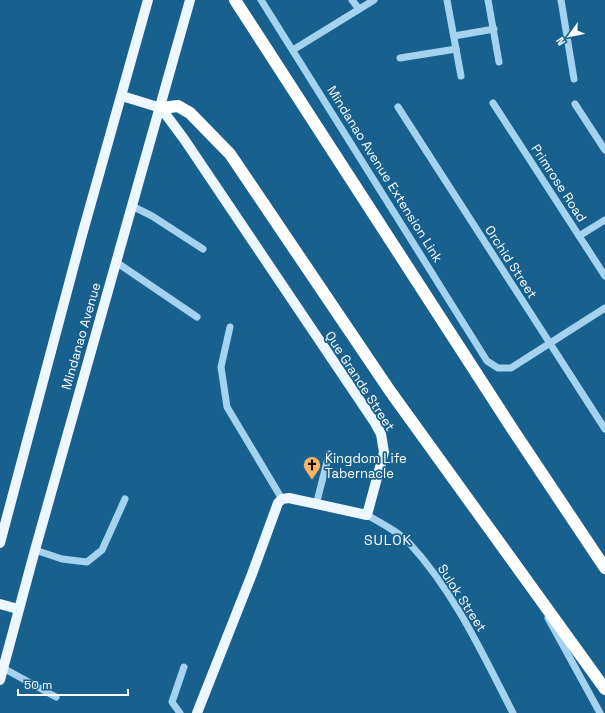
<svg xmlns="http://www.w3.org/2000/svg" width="605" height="713" font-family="'Space Grotesk',sans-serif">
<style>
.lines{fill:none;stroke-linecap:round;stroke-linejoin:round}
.minor{stroke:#a5d3ef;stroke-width:7}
.major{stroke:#edf7ff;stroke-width:10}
.highway{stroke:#fff;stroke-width:12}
.labels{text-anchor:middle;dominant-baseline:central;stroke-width:3.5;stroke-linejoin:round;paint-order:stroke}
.street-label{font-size:13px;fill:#fff;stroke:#18618e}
.poi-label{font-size:13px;fill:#fff;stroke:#18618e;text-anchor:start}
.neighbourhood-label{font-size:14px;letter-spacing:1px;fill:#fff;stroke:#18618e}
</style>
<rect width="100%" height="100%" fill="#18618e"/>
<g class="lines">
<g class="minor">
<polyline points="261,0 487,361 498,368 511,368 605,308"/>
<polyline points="352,0 359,9"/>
<polyline points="447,0 461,76"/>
<polyline points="488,0 499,62"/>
<polyline points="561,0 574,79"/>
<polyline points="454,36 494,29"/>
<polyline points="293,50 374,0"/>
<polyline points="400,58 456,49"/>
<polyline points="493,103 605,276"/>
<polyline points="575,104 605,150"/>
<polyline points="398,107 605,429"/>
<polyline points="132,206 152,216 203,249"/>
<polyline points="579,236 605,220"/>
<polyline points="116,262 197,317"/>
<polyline points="230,327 221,367 227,407 282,499"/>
<polyline points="316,505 329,454"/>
<path d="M 367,515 C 381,523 399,532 410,544 C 455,593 483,655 513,713"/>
<polyline points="35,550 62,559 87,562 102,550 125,499"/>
<polyline points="548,618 600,713"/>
<polyline points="3,668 56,697"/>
<polyline points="180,713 172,702 184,667"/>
</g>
<g class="major">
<polyline points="122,96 161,108"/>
<polyline points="161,108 184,139 375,423 381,434 384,452 367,515 289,498 282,499 278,503 252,574 197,713"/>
<polyline points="0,543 82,235 148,0"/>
<polyline points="0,604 18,609"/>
<polyline points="0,680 35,550 190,0"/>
</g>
<g class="highway">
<polyline points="235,0 513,430 605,568"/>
<polyline points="161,108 178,106 190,113 230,154 390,391 605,689"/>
</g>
</g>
<defs>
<g id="church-pin" transform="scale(0.9)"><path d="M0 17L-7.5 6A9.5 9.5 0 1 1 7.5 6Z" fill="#ffb663" stroke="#18618e"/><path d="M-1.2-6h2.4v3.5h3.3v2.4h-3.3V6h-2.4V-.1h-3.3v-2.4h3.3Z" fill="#111"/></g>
</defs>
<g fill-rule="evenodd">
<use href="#church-pin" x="312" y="465"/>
</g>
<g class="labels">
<g class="street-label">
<text transform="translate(385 174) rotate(58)">Mindanao Avenue Extension Link</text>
<text transform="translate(559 183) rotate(57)">Primrose Road</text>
<text transform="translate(511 262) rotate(57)">Orchid Street</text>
<text transform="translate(81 336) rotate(-74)">Mindanao Avenue</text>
<text transform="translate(360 381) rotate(57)">Que Grande Street</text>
<text transform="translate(462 598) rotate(57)">Sulok Street</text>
</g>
<g class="poi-label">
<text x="325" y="458">Kingdom Life<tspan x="325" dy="15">Tabernacle</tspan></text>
</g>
<g class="neighbourhood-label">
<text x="388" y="540">SULOK</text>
</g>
</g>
<g transform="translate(569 36) rotate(237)" stroke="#18618e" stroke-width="3" paint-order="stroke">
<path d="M0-3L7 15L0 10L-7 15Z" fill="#ffffff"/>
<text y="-6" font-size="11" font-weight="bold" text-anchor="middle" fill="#ffffff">N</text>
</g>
<path d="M18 689v6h110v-6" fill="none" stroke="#ffffff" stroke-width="2"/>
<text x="24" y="689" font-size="12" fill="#ffffff" stroke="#18618e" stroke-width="3" paint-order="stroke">50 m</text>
</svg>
